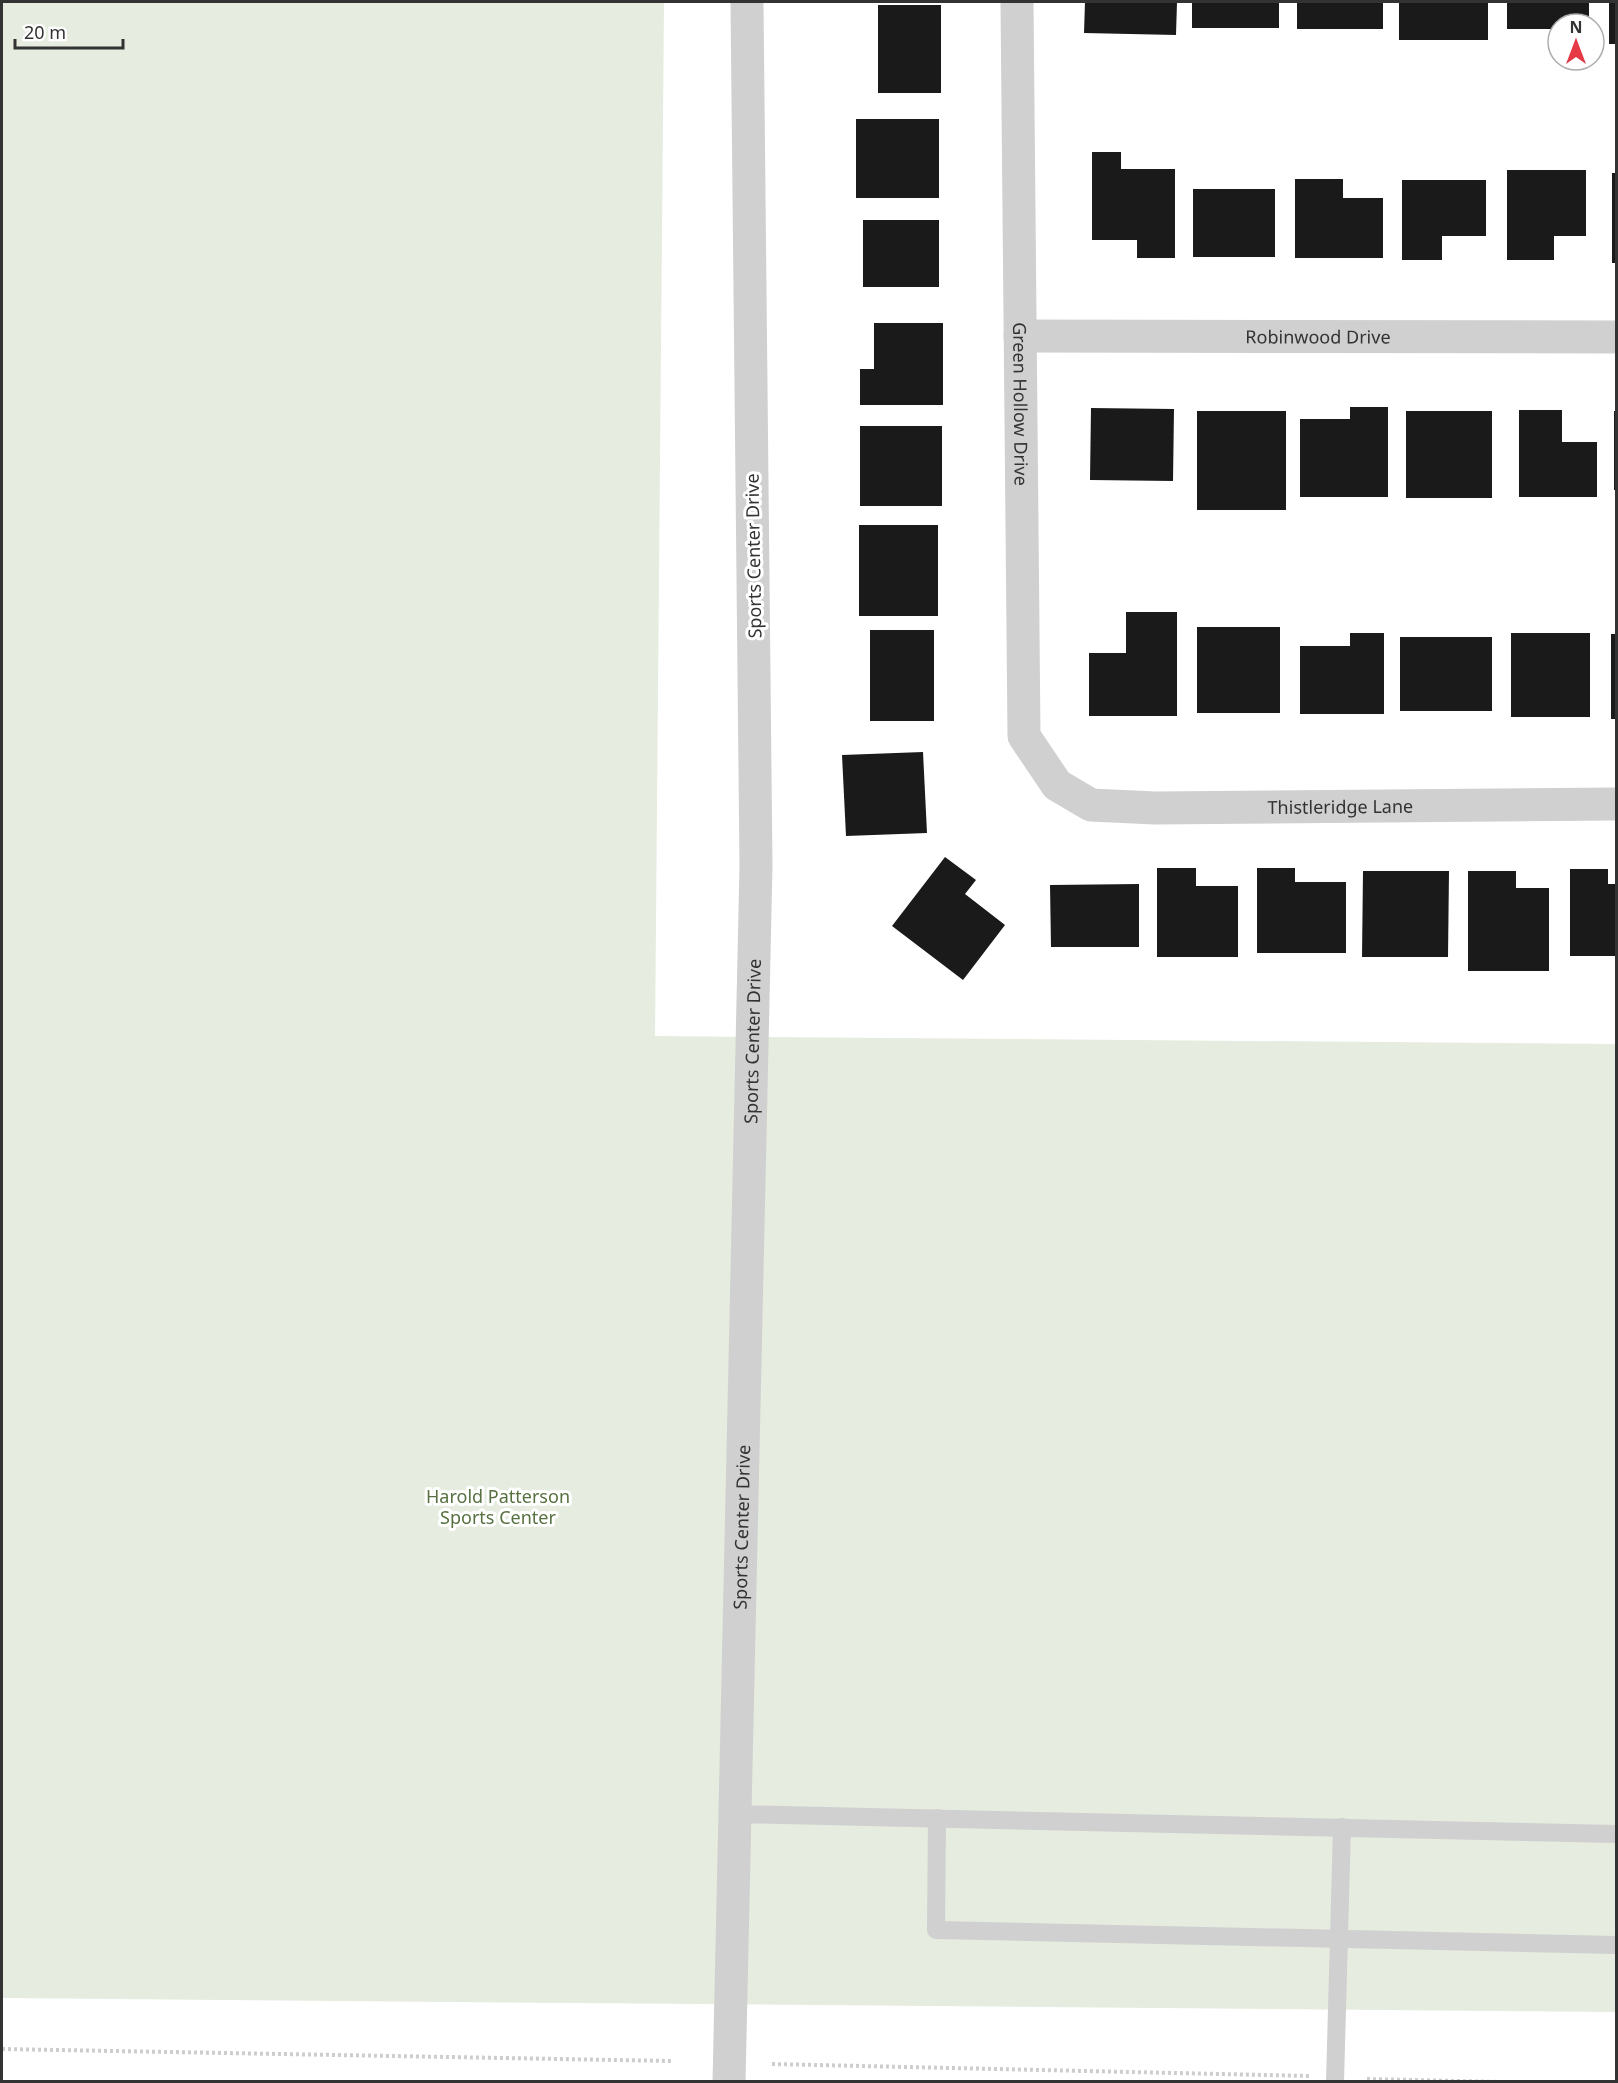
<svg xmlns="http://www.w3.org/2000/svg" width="1618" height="2083" font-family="'Noto Sans',sans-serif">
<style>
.green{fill:#e6ecdf}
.building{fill:#1a1a1a}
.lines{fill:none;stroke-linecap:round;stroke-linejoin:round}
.path{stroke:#cdcdcd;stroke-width:4;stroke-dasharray:3 3;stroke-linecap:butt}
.service{stroke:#d0d0d0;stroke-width:18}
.minor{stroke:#d0d0d0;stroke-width:33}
.tertiary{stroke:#d0d0d0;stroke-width:33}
.labels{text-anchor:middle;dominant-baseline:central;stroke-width:6;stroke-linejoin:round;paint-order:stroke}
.street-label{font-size:18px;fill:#333;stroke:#fff}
.park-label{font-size:18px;fill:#56703f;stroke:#fff}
</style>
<rect width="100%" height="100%" fill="#fff"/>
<polygon class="green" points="2,2 664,2 655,1036 1616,1044 1616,2012 2,1998"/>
<g class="building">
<polygon points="1085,2 1177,2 1176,35 1084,33"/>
<rect x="1192" y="2" width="87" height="26"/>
<rect x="1297" y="2" width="86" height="27"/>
<rect x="1399" y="2" width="89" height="38"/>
<polygon points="1507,2 1589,2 1589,24 1558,24 1558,29 1507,29"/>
<rect x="1609" y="2" width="7" height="42"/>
<rect x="878" y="5" width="63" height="88"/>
<rect x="856" y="119" width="83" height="79"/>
<polygon points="1092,152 1121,152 1121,169 1175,169 1175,258 1137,258 1137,240 1092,240"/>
<polygon points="1507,170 1586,170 1586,236 1554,236 1554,260 1507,260"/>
<rect x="1612" y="173" width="4" height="90"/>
<polygon points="1295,179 1343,179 1343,198 1383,198 1383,258 1295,258"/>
<polygon points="1402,180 1486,180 1486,236 1442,236 1442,260 1402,260"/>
<rect x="1193" y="189" width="82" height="68"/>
<rect x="863" y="220" width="76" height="67"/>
<polygon points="874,323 943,323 943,405 860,405 860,369 874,369"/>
<polygon points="1350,407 1388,407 1388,497 1300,497 1300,419 1350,419"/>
<polygon points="1091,408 1174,409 1173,481 1090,480"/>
<polygon points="1519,410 1562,410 1562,442 1597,442 1597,497 1519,497"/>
<rect x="1197" y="411" width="89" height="99"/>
<rect x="1406" y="411" width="86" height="87"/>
<rect x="1614" y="411" width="2" height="79"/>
<rect x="860" y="426" width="82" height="80"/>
<rect x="859" y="525" width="79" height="91"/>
<polygon points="1126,612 1177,612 1177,716 1089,716 1089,653 1126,653"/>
<rect x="1197" y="627" width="83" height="86"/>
<rect x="870" y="630" width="64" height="91"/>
<polygon points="1350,633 1384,633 1384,714 1300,714 1300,646 1350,646"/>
<rect x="1511" y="633" width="79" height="84"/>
<rect x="1611" y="634" width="5" height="85"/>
<rect x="1400" y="637" width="92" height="74"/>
<polygon points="923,752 927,833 846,836 842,755"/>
<polygon points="945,857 976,880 965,894 1005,925 963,980 892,926"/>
<polygon points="1157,868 1196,868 1196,886 1238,886 1238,957 1157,957"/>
<polygon points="1257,868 1295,868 1295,882 1346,882 1346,953 1257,953"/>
<polygon points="1570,869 1608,869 1608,884 1616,884 1616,956 1570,956"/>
<polygon points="1363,871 1449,871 1448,957 1362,957"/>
<polygon points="1468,871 1516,871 1516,888 1549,888 1549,971 1468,971"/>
<polygon points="1139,884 1139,947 1051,947 1050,885"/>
</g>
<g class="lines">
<g class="path">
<polyline points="2,2049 671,2061"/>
<polyline points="772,2064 1310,2076"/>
<polyline points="1367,2079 1501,2082"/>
</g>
<g class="service">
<polyline points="735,1814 1616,1834"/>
<polyline points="937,1818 936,1930 1616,1945"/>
<polyline points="1335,2082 1342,1827"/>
</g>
<g class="minor">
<path id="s1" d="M 1017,2 L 1024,736 L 1057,785 L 1091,805 L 1155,808 L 1616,804"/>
<path id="s2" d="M 1020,336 L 1616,337"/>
</g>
<path class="tertiary" id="s3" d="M 729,2082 L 756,866 L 747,2"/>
</g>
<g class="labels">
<g class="street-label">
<text stroke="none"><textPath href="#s2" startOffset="298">Robinwood Drive</textPath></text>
<text stroke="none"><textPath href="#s1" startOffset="402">Green Hollow Drive</textPath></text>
<text transform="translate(753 556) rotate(-91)">Sports Center Drive</text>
<text stroke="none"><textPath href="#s1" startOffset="1082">Thistleridge Lane</textPath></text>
<text stroke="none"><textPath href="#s3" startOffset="1041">Sports Center Drive</textPath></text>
<text stroke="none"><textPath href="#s3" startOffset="555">Sports Center Drive</textPath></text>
</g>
<g class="park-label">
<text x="498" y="1496">Harold Patterson<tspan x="498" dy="21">Sports Center</tspan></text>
</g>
</g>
<rect width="1618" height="2083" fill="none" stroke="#333333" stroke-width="6"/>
<g transform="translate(1576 42)"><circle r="28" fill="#ffffff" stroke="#adadad" stroke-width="1.5"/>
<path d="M0-4.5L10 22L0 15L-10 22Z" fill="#e63946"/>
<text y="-9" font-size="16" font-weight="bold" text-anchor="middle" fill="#333333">N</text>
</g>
<path d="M15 39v9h108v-9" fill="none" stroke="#333333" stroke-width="3"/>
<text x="24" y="39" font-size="18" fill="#333333" stroke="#ffffff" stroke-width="4.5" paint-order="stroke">20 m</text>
</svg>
